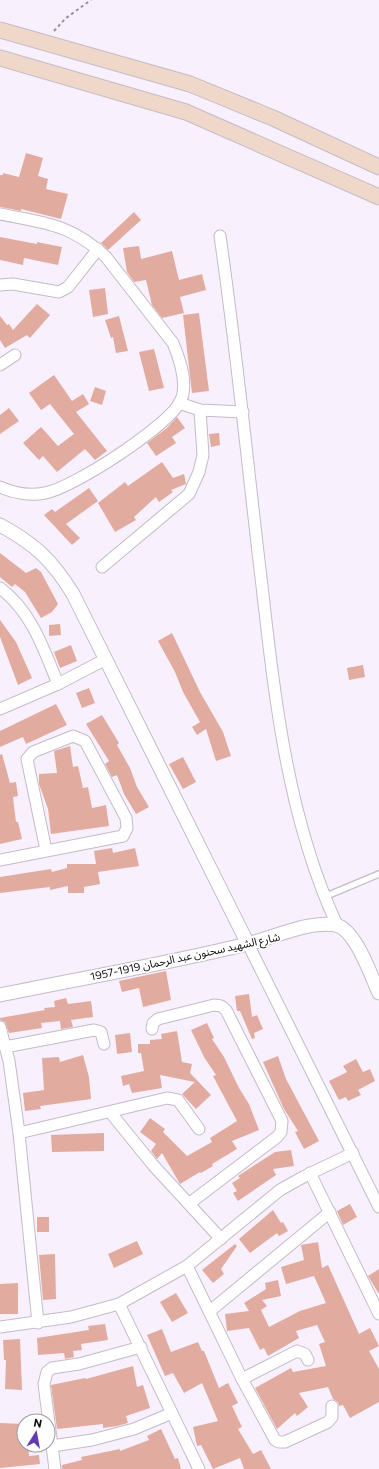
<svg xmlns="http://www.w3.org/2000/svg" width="379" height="1469" font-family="Commissioner,'Noto Sans Arabic',sans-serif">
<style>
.building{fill:#e2ab9f}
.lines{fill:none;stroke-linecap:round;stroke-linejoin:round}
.service-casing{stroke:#c4bbc8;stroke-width:8}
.minor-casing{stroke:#c4bbc8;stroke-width:13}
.tertiary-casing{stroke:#c4bbc8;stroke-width:15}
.secondary-casing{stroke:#c4bbc8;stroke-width:17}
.path{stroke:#97919a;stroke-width:2;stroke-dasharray:3 3;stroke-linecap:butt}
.service{stroke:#fff;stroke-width:5.5}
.minor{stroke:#fff;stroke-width:11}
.tertiary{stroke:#fff;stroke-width:13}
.secondary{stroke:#efd7ca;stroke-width:15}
.labels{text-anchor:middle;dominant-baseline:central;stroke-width:3.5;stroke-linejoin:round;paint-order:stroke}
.street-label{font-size:11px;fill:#0f0c10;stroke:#fff}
</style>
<rect width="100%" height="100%" fill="#f9f0fd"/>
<g class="building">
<polygon points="26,153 43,158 38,176 48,179 46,189 68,194 61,219 21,209 21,211 0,207 0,175 3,175 3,173 19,177"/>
<polygon points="134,212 141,220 108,250 101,243"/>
<polygon points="0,237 37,244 37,242 62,247 58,265 24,258 23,265 0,260"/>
<polygon points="139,246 141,259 172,251 179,280 202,274 206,290 180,297 184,313 162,318 152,305 146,280 134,282 127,272 123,248"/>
<polygon points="105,288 108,314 93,317 89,290"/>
<polygon points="37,304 50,315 30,338 27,335 5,348 0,340 0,316 7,325 9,324 13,330"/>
<polygon points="199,313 209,391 192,393 183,315"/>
<polygon points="119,316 128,351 116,353 113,337 111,338 105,320"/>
<polygon points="154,349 164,388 149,391 139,352"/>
<polygon points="54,375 72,401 83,394 89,404 76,412 107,451 95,460 85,449 57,472 43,456 39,460 23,443 41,427 58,446 74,434 50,404 41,410 29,393"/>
<polygon points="95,387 106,391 102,405 90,401"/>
<polygon points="9,408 19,421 0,434 0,415"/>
<polygon points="177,417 185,428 172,437 176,443 156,456 147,443 167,428"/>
<polygon points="219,433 220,445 211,447 209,434"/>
<polygon points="162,462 173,478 184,474 186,484 171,490 173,492 159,502 156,497 134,517 136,520 115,532 98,503 125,482 128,486"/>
<polygon points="89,488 98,501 66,524 80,538 72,545 44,515 52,509 55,512"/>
<polygon points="0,553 26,573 36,568 41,572 58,604 52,612 41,618 25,592 15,584 12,587 0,577"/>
<polygon points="0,620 16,642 32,678 18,685 0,637"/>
<polygon points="60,624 61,635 49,636 49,625"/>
<polygon points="172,633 200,692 223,732 231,756 216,761 206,729 197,735 192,727 200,722 183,692 175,672 158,641"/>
<polygon points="71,645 77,661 60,668 54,652"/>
<polygon points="363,665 365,677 349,680 347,668"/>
<polygon points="89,688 95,703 82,708 76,693"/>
<polygon points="56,704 67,725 26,744 23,737 0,747 0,731"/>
<polygon points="102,715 119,743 117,745 130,768 137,787 149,807 136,814 124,794 117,775 112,777 105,764 109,761 86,724"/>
<polygon points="70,746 73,767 78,766 83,788 88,787 92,808 106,805 109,826 51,834 48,809 39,784 39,774 57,773 54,751"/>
<polygon points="2,754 10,783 16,782 18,796 13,797 16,822 18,822 22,839 0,844 0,755"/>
<polygon points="183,757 196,782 183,789 169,764"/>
<polygon points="112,848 113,853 135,848 139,866 98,872 100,884 84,887 84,893 68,893 68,886 50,890 50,887 0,893 0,877 51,869 52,872 67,868 67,864 96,864 94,851"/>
<polygon points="166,971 171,1000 143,1007 139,988 122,992 119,981"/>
<polygon points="249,994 252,1017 257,1015 263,1029 254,1033 255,1038 252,1039 240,1011 237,1011 235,996"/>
<polygon points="66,998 68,1004 91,1001 93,1017 71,1020 73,1027 61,1029 60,1021 41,1023 42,1028 9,1033 5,1022 0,1020 0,1018 45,1010 44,1008 55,1007 54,1001"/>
<polygon points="207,1023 214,1038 212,1039 224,1057 239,1088 249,1104 259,1130 232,1141 237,1149 212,1164 213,1166 201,1173 200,1172 180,1184 162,1153 157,1159 151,1151 156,1144 140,1132 150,1118 165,1129 163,1132 187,1156 212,1142 210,1138 237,1121 213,1076 216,1075 204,1057 191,1030"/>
<polygon points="177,1031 182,1062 192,1064 190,1073 211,1095 196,1109 182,1094 195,1082 160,1075 162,1088 132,1093 129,1084 123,1086 121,1076 144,1071 141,1053 138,1053 138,1044 150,1044 150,1040 162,1039 161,1034"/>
<polygon points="130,1033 132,1052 117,1054 115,1035"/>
<polygon points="83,1055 89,1077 91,1099 40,1106 41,1109 25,1111 23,1093 44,1090 42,1058 59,1057 60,1062"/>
<polygon points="278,1056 286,1079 319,1141 304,1149 295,1132 298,1131 284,1109 263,1062"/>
<polygon points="356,1059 363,1072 370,1069 375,1081 358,1090 361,1095 348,1101 346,1097 339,1100 329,1081 347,1072 343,1066"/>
<polygon points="104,1133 104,1151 52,1152 51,1135"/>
<polygon points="291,1150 294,1166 273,1169 276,1175 238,1201 233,1193 237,1191 232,1183 240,1178 238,1176 275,1152"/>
<polygon points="350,1204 357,1217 343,1225 337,1211"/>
<polygon points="273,1210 281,1223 283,1222 288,1231 279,1236 277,1233 250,1253 239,1239"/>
<rect x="37" y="1217" width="12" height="15"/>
<polygon points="137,1241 143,1254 114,1268 108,1254"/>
<polygon points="318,1242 322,1268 328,1265 359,1334 370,1328 379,1346 369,1351 379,1369 379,1402 350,1418 343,1405 339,1406 338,1402 333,1399 328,1387 299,1393 308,1407 297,1416 295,1413 277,1429 255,1388 291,1368 293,1372 326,1366 319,1344 325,1342 317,1325 296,1331 299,1338 268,1356 264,1348 260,1350 249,1328 227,1331 225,1314 249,1311 244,1303 266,1289 265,1283 278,1280 281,1296 262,1300 267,1306 261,1310 269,1327 300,1311 326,1303 314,1276 286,1284 281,1267 304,1260 301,1245"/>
<polygon points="235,1244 237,1246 221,1269 224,1274 213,1283 202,1270"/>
<polygon points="55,1254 56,1299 43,1300 39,1255"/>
<polygon points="379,1269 379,1294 368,1276"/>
<polygon points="18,1283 18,1314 0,1314 0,1284"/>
<polygon points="176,1293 188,1313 172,1322 160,1302"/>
<polygon points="105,1324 108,1340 81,1344 82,1350 73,1351 74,1357 65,1359 64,1353 38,1355 37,1338 89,1330 88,1326"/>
<polygon points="162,1329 171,1352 198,1342 202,1351 204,1351 219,1388 228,1383 238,1403 232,1406 242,1427 238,1429 253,1454 261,1450 271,1469 244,1469 240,1458 213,1469 201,1445 197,1446 193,1427 218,1421 202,1383 184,1393 173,1373 165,1376 147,1335"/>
<polygon points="20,1339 22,1390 5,1389 6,1360 4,1360 3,1340"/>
<polygon points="133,1366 137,1387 143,1385 150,1408 126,1416 128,1423 117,1426 103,1428 103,1424 57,1429 51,1385 85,1378 86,1379"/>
<polygon points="0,1423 24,1424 24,1445 28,1445 29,1456 39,1455 40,1464 0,1468"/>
<polygon points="161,1429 175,1459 178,1458 181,1469 62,1469 62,1465 82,1460 81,1457 120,1449 120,1451 149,1440 147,1436"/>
</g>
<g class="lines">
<g class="service-casing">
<polyline id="service" points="324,897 379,874"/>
</g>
<g class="minor-casing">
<g id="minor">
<path d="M 0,214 C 45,223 71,224 106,257 L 173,343 C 180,360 189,385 180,402 C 167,427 73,488 45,493 C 30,496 13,493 0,487"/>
<path d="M 220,236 C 237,353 248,470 262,586 C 275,701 288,819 337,925"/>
<polyline points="0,285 13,284 59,292 68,287 98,249"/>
<polyline points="0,365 15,355"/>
<polyline points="179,403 200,410 243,412"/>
<polyline points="102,567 189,494 199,472 203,455 200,410"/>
<path d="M 0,588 C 32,612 44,650 58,684"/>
<polyline points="0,709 58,684 106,659"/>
<polyline points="0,860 123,836 127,828 126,818 85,741 73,736 33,752 27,759 46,850"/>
<polyline points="248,944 379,1207"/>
<polyline points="0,1027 9,1061 19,1133 38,1323"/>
<polyline points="152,1029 153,1023 158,1019 214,1005 221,1006 226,1010 282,1121 281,1132 277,1137 190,1203"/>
<polyline points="5,1047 94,1030 101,1032 104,1044"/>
<polyline points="110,1112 153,1165 221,1239"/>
<polyline points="19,1133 167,1098 178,1100 199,1129"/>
<polyline points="310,1173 379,1314"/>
<polyline points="187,1266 242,1379 275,1440 279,1442 285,1442 328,1422 332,1417 332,1406"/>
<polyline points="119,1304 199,1469"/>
<polyline points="210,1311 330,1212"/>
<polyline points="0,1327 71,1317 119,1304 187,1266 280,1190 305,1176 353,1153"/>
<polyline points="242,1379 297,1351 305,1354 308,1360"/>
<polyline points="52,1446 92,1440 134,1429 172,1413"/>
<polyline points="55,1469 44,1384 47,1372 52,1368 79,1364 141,1347"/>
</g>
</g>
<g class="tertiary-casing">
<g id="tertiary">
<path d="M 0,525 C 35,544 52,560 73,594 L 248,944"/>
<path d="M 0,995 C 82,978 166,964 247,944 C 273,938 310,920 336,925 C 356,930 371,976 379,993"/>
</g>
</g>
<g class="secondary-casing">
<g id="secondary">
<polyline points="0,30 190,84 273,118 379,167"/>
<polyline points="0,58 186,112 379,197"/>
</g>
</g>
<polyline class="path" points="54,31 66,18 91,0"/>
<use href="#service" class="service"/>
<use href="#minor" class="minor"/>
<use href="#tertiary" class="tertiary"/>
<use href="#secondary" class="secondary"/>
</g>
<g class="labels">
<g class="street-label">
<text transform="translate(185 956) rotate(-12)">شارع الشهيد سحنون عبد الرحمان 1919-1957</text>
</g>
</g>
<g transform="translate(36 1433) rotate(11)"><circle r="19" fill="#ffffff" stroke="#9f9e9f"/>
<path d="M0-3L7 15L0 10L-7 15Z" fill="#6139b1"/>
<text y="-6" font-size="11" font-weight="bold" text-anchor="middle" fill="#0f0c10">N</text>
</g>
</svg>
